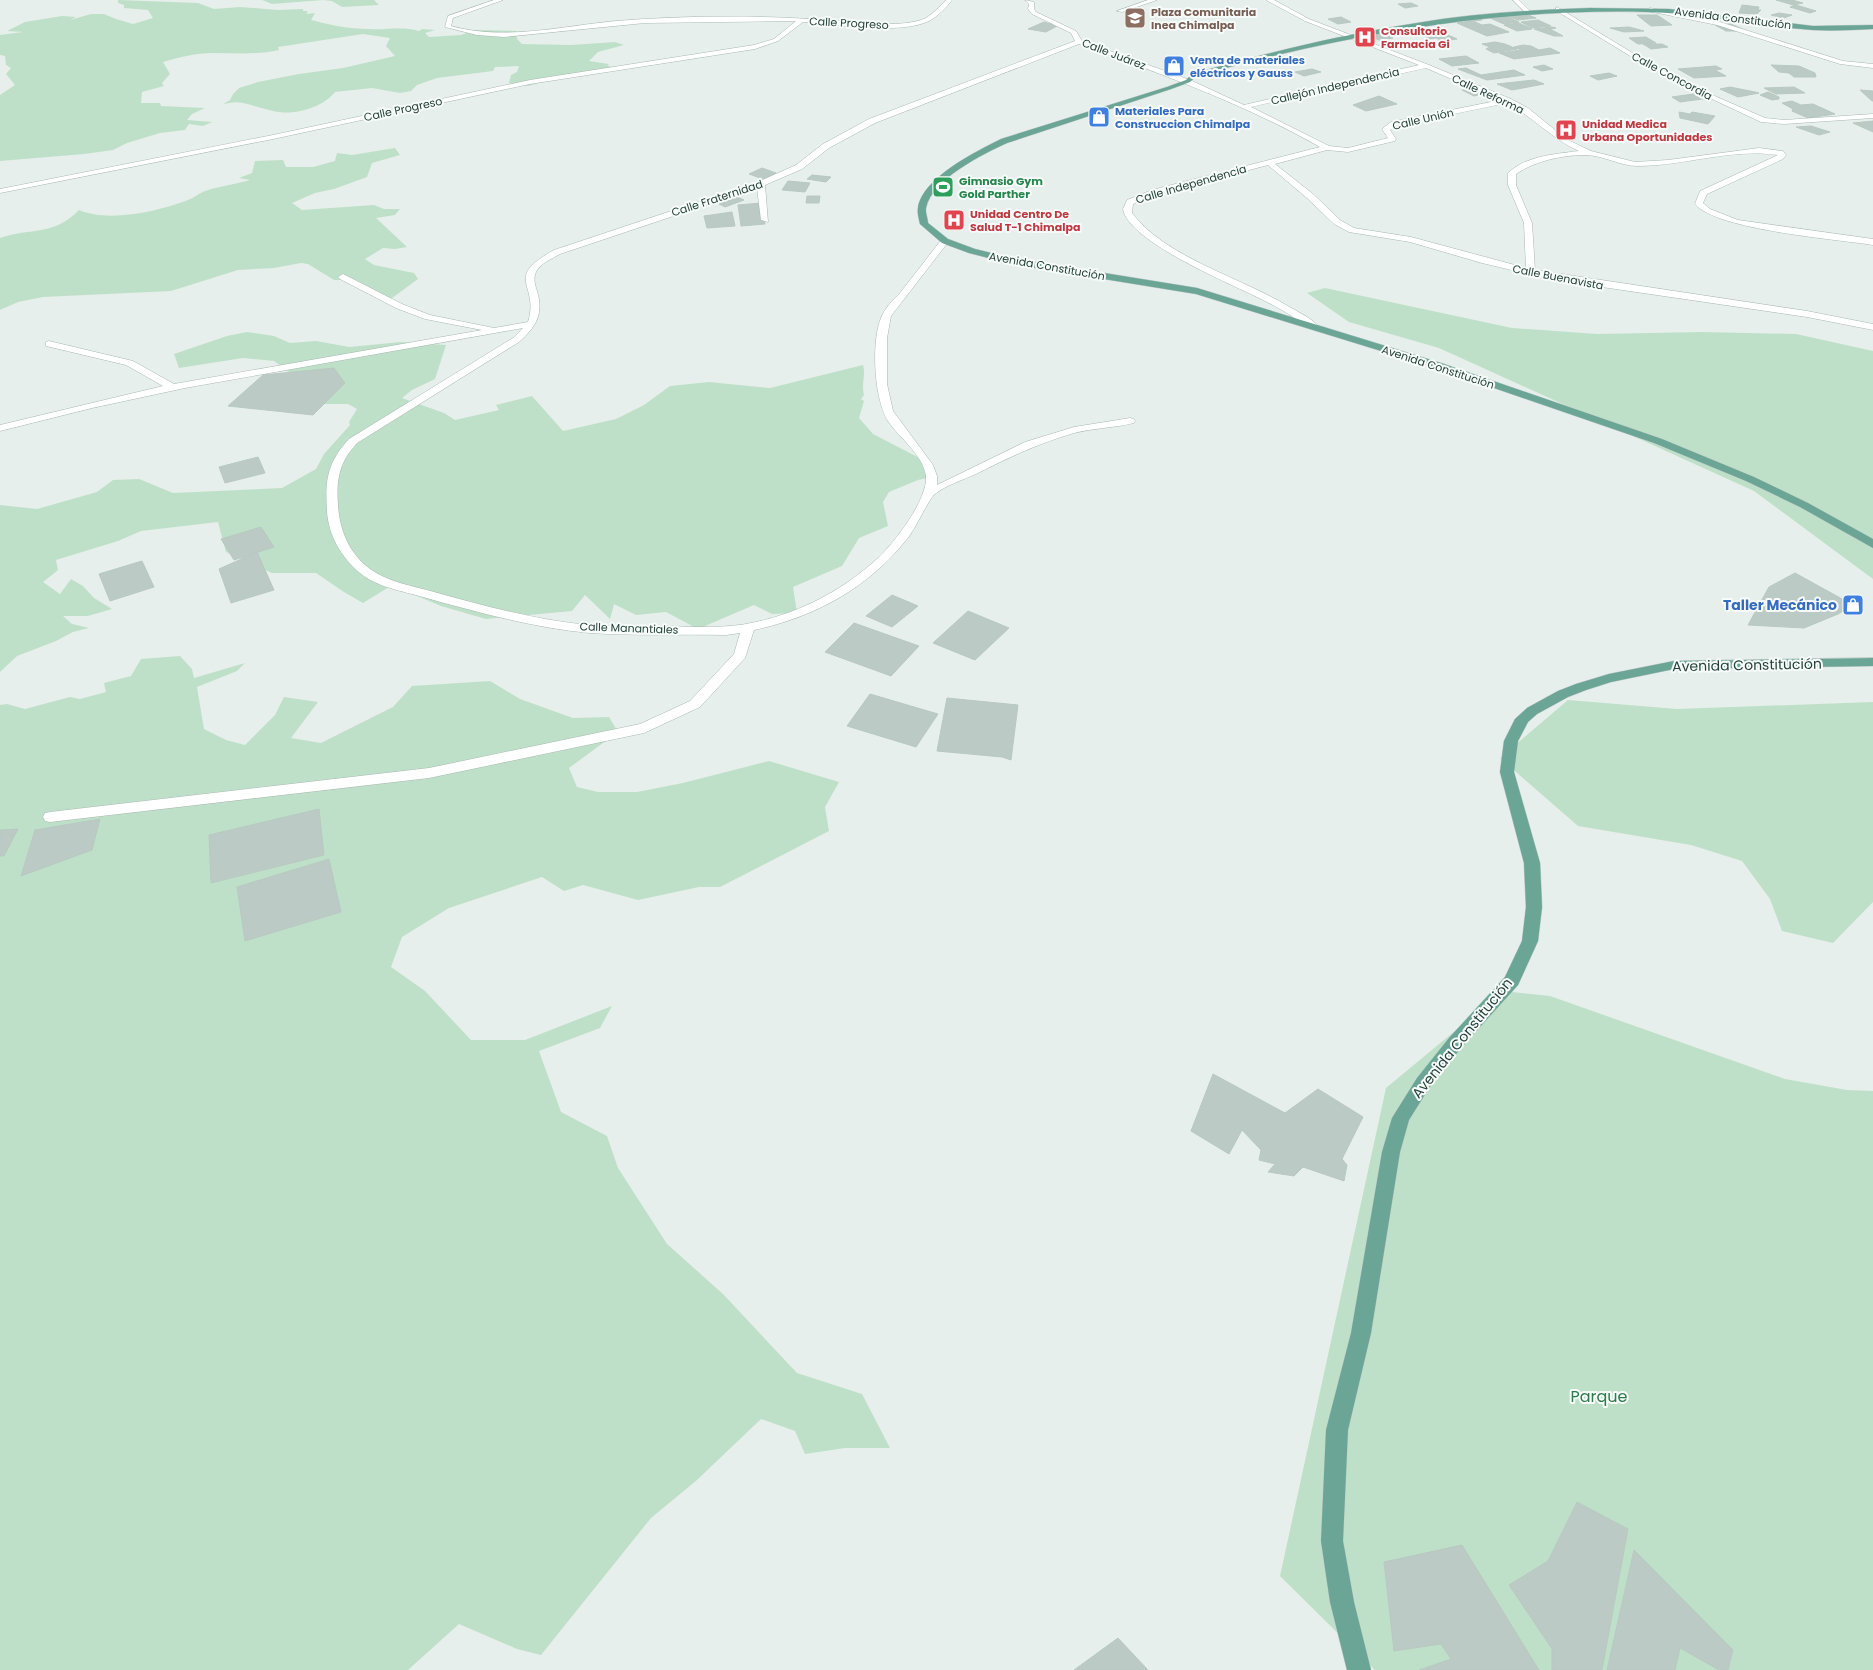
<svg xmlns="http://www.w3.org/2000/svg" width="1873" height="1670" font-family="Poppins,sans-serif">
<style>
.green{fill:#bfe0c8}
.building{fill:#bbcac4;stroke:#b8c9c2}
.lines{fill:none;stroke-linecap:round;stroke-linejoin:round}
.minor-casing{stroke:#a8b8b2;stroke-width:1}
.major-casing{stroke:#c2cac8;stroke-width:1}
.minor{fill:#fff;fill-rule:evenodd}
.major{fill:#6aa596;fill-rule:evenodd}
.labels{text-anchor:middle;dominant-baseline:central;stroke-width:4;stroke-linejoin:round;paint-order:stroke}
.far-education-label{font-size:11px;font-weight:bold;fill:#785e54;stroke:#f7fbf9;text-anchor:start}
.far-street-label{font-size:11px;fill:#24423a;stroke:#f7fbf9}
.far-health-label{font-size:11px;font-weight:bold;fill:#be3a42;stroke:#f7fbf9;text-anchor:start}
.far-shop-label{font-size:11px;font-weight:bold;fill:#366cbe;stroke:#f7fbf9;text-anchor:start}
.far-leisure-label{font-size:11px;font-weight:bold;fill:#27864d;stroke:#f7fbf9;text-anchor:start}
.shop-label{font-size:14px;font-weight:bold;fill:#366cbe;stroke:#f7fbf9;text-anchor:end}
.street-label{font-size:14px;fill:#24423a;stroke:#f7fbf9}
.near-park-label{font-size:16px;fill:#2d7a4b;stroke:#f7fbf9}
</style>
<rect width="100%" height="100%" fill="#e6efeb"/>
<g class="green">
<path d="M 118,0 L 198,3 L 214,9 L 240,7 L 278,10 L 303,9 L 303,11 L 308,11 L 306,14 L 315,13 L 311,20 C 330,25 349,29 369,29 C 386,30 403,26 419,31 L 422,29 L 435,30 L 425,33 L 429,37 L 461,35 L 475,30 L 516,31 L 517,39 L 522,44 L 571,45 L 615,42 L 624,45 L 598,52 L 589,61 L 609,64 L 607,66 L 611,66 L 606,70 L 571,74 L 528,86 L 509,83 L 511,75 L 517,72 L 519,66 L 495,67 L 493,71 L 437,78 L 417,85 L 411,91 L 400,93 L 372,88 L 335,92 C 322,108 294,116 273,111 C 263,109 253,105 243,103 C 237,101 229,103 223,104 L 230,100 L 233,94 L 239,88 L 258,82 L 299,74 L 343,68 L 395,56 L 386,46 L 390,38 L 363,34 L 278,47 L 279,50 C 257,55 236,53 213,53 C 196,53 180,57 163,62 L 170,74 L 162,83 L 164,86 L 142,92 L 141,103 L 160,103 L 161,106 L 205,108 L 192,114 L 187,120 L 212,122 L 203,126 L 189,124 L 185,130 L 160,133 L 127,143 L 113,150 L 84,154 L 0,161 L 0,95 L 15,85 L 6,74 L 11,68 L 6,65 L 5,56 L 0,55 L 0,35 L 23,32 L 7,31 L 25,22 L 62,16 L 76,17 L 70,20 L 91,14 L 104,14 L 116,19 L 133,24 L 153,18 L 148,10 L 124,8 L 124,5 L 118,3 Z"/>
<polygon points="262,0 374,0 379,5 342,7 332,1 323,0 272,4"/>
<path d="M 395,148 L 400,155 L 372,163 L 367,177 L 334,189 L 315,193 L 292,203 L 302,210 L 374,205 L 384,209 L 400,209 L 395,215 L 376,218 L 407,247 L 395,249 L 383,248 L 365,259 L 374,265 L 414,273 L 418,279 L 388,301 L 356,280 L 334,280 L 308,264 L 301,263 L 274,268 L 238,270 L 171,291 L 43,297 L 18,302 L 0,310 L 0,238 C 32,227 52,237 79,210 C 109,223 159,211 188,200 C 194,198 199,193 205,191 C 220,186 236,184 250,180 L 239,178 L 252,173 L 255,161 L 283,160 L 286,167 L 313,167 L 335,161 L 337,153 L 352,155 Z"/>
<polygon points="1325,288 1512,328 1597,334 1702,332 1796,334 1873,351 1873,579 1754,491 1439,348 1349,322 1307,293"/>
<path d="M 247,332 L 274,336 L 290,343 L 316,341 L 349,347 L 401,342 L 446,345 L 435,379 L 412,390 L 402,398 L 444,413 L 455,420 L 499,410 L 496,405 L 532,396 L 563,431 L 616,419 L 644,405 L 670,386 L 709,382 L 770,388 L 863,365 C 866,376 861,384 864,395 L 861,399 L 864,401 L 859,418 L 873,434 L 931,464 L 935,476 L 918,480 L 889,492 L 883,502 L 888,526 L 859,538 L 842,566 L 793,587 L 797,613 L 772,614 L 754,605 L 698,629 L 666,612 L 636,615 L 614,604 L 610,619 L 585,595 L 572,611 L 486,619 L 441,606 L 403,590 L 389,587 L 363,603 L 344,592 L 316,573 L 272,573 L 226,552 L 218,522 L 141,531 L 118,541 L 56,560 L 58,570 L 43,582 L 60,594 L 71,579 L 83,586 L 94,598 L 112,609 L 88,616 L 63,616 L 72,624 L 89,628 L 73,632 L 56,641 L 17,656 L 0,672 L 0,505 L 37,509 L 97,492 L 113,480 L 139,479 L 173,493 L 282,488 L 316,469 L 324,454 L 350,425 L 349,422 L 357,409 L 348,404 L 286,404 L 296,377 L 274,361 L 243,358 L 179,368 L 174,354 L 227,336 Z"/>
<polygon points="180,656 192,669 194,678 245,663 237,671 197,687 204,729 226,740 245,745 275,715 284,697 318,702 291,738 321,743 393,707 412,686 490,681 520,699 573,718 609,717 618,732 569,768 577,787 598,792 637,792 683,783 769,761 839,782 825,807 829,831 720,887 699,887 638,900 583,885 564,891 542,877 449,908 402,937 391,967 425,991 471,1040 525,1040 612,1006 600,1028 539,1051 561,1112 607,1136 618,1168 667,1244 723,1294 797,1373 862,1394 890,1448 845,1448 805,1454 795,1431 761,1419 697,1480 651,1518 541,1655 517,1649 459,1624 408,1670 0,1670 0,705 7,704 25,709 70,697 80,699 106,692 104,683 131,676 141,659"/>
<polygon points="1568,700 1677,709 1873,702 1873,902 1833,943 1782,931 1770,899 1742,861 1691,845 1578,826 1500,758"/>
<polygon points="1503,991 1550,996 1785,1079 1847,1090 1873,1091 1873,1670 1375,1670 1280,1576 1386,1088"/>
</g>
<g class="building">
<polygon points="1776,0 1792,0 1803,3 1793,5"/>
<polygon points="1411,3 1418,6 1405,8 1398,4"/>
<polygon points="1742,5 1759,7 1758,10 1761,10 1757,14 1739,13"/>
<polygon points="1796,5 1816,11 1810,13 1790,7"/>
<polygon points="1779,13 1792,15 1784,18 1771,15"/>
<polygon points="1528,15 1536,18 1518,20 1510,17"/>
<polygon points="1637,15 1657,15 1672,25 1651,26"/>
<polygon points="1505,16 1519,22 1504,24 1490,18"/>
<polygon points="1341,17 1351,22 1338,24 1328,19"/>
<polygon points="1480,19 1482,20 1473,21 1482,25 1490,24 1509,32 1487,36 1457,23"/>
<polygon points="1538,20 1551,26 1532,28 1521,22"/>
<polygon points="1044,22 1057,26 1046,32 1028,29"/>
<polygon points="1519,23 1532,29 1517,31 1504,25"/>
<polygon points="1731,24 1747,31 1726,31 1715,25"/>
<polygon points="1552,27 1556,28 1550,29 1563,36 1554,36 1534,29"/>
<polygon points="1629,27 1644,31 1624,32 1610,28"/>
<polygon points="1441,32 1457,39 1443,41 1436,38 1429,39 1421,34"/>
<polygon points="1381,33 1393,38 1379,40 1368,35"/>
<polygon points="1646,37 1656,43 1638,44 1629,38"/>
<polygon points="1495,42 1505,44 1517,49 1494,53 1486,49 1490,47 1482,44"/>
<polygon points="1643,44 1662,44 1668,47 1651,49"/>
<polygon points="1523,45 1531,46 1539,50 1550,48 1560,53 1514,59 1499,53 1521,50 1514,47"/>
<polygon points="1466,56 1479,63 1452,66 1439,59"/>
<polygon points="1544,65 1553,69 1542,71 1533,67"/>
<polygon points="1771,65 1799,66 1815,73 1816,77 1794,77 1789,73 1779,72"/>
<polygon points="1716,66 1722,69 1715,70 1726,76 1694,78 1678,69"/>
<polygon points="1466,68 1481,75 1514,70 1525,75 1487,80 1458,69"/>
<polygon points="1312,69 1321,72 1304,76 1295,72"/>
<polygon points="1609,73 1617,76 1598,80 1590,76"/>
<polygon points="1534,80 1544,84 1512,90 1497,84"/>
<polygon points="1481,87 1493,92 1474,96 1462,90"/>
<polygon points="1730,87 1755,92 1759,93 1738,97 1720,89"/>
<polygon points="1794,87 1805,93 1776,94 1764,88"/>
<polygon points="1860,90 1873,91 1873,101 1872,101"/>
<polygon points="1768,92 1779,97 1779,99 1772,100 1760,95"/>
<polygon points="1700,93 1710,98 1680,102 1672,97"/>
<polygon points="1379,96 1397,104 1366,111 1353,105"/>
<polygon points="1792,101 1801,105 1813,104 1835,114 1808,118 1792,111 1793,109 1782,103"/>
<polygon points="1679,112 1690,114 1692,112 1715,116 1708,124 1680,118"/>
<polygon points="1873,121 1873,132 1853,123"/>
<polygon points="1811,126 1830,132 1819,135 1796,127"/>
<polygon points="762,168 776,173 763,179 749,174"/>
<polygon points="812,175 831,177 826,182 807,179"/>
<polygon points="788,181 810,183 805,192 782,190"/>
<polygon points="807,196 820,196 819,203 806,203"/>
<polygon points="737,197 744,200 725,207 719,204"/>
<polygon points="761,203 765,224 741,226 738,205"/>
<polygon points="732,212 735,226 707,228 704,216"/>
<polygon points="334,368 345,383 313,415 228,406 263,375"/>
<polygon points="258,457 265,473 225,483 219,467"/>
<polygon points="261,527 274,547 234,560 221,539"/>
<polygon points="257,552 274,590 231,603 219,569"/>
<polygon points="142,561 154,587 110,601 99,574"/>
<polygon points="1795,573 1853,605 1838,614 1804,628 1748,625 1769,587"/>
<polygon points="892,595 918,606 892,627 866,616"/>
<polygon points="968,611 1009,628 975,660 933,643"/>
<polygon points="854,623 919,646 891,676 825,652"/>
<polygon points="870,694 938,714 916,747 847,726"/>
<polygon points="947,698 1018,705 1011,760 1002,757 937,751"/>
<polygon points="319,809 324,855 211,883 209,835"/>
<polygon points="100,819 92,850 21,876 35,830"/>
<polygon points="18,829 4,856 0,856 0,830"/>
<polygon points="329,859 341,912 245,941 237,887"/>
<polygon points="1213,1074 1285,1113 1318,1089 1363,1117 1342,1159 1347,1165 1344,1181 1303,1167 1294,1176 1268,1172 1275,1164 1259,1160 1261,1150 1242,1130 1229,1154 1191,1131"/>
<polygon points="1577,1502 1628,1529 1602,1670 1552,1670 1552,1649 1509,1585 1548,1561"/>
<polygon points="1462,1545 1539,1670 1419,1670 1451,1659 1441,1644 1394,1651 1384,1562"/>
<polygon points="1634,1550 1733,1650 1728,1670 1719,1670 1680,1648 1675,1670 1607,1670"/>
<polygon points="1118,1638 1148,1670 1074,1670"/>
</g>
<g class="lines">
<g class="minor-casing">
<g id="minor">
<path d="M 494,0 L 503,0 L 453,18 L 451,26 C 505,41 562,26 616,21 C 690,15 766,15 840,21 C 862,23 905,28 926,18 C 934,13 940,6 946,0 L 952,0 C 946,8 938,16 929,21 C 901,35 835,24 803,22 L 778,41 L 755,49 L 530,84 L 273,139 L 0,193 L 0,189 L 273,135 L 530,80 L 754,45 L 774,39 L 796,21 L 645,23 L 504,37 L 477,35 L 445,27 L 448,16 Z"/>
<path d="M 1025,0 L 1034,2 L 1034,9 L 1036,12 L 1076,31 L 1082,41 L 1190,80 L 1244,105 L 1419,65 L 1305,21 L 1266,0 L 1274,0 L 1309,19 L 1429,65 L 1511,99 L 1528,108 L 1566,139 L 1591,151 L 1635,162 L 1668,160 L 1759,148 L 1783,151 L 1786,155 L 1783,159 L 1707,194 L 1703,203 L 1710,209 L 1738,220 L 1873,239 L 1873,245 C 1835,239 1717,230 1695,204 L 1700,191 L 1778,155 C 1731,148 1684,166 1637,166 C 1620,166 1603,155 1585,155 C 1562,155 1535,161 1516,174 L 1516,185 L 1532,223 L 1535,270 L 1807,311 L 1873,324 L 1873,330 L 1807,317 L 1554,280 L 1482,263 L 1410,242 L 1349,232 L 1334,224 L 1307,198 L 1268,165 L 1158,194 L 1133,204 L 1132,213 C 1165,257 1239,277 1286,305 C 1296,311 1310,317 1318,326 L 1316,328 L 1310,328 C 1295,318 1280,308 1263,300 C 1234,285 1128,242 1123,209 L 1127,200 L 1152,190 L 1320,147 C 1244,104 1162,74 1079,44 L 875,123 L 829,148 L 802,169 L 765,185 L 768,222 L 761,220 L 757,188 L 560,254 C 552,259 540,263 536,272 C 533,279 535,285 537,291 C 544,314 536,327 519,342 L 357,443 C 339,462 336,480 338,506 C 340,531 349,553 370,569 C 388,582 413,586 434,592 C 484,606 536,620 588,625 C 614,627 641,626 667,626 C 696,627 726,629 756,622 C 802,612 845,589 879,557 C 895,542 928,499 926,476 C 923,454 899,438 888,421 C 874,399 871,342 881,318 C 884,309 893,300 900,293 C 914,275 928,257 942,239 L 945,238 L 949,241 L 891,316 L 887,338 L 887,384 L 893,411 L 933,465 L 937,476 L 937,485 L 1025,442 L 1074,427 L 1130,418 L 1134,419 L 1135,421 L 1134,423 C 1114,428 1093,428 1074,433 C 1039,443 1008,458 976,474 C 963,480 946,485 935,494 C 929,498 915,530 907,539 C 868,588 815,617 754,630 L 745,658 L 700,707 L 644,733 L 429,778 L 50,822 L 45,821 L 43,817 L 45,813 L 50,812 L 429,768 L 640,724 L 690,701 L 734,654 L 740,633 L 726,635 C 681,634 635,636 590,633 C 534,628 477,612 423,597 C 402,591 377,587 360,573 C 341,557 329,536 327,512 C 325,480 327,463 349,439 L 513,338 L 523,328 L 185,388 L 92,408 L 0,431 L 0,425 L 163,386 L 126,365 L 46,346 L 46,342 L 49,341 L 133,361 L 174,384 L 482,330 L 425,319 L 396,308 L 340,279 L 338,277 L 343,274 L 402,304 L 430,315 L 494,328 L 528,322 C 540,283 502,279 554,250 L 758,182 L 796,165 L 823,144 L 869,119 L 1075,41 L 1071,33 L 1032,14 L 1028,9 L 1029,4 ZM 1426,68 L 1501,100 L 1391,122 L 1382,129 L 1388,138 L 1348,148 L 1329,146 L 1251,107 ZM 1507,103 C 1533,117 1552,139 1579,151 C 1555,154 1526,156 1508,173 L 1508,185 L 1524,223 L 1526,268 L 1411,237 L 1354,228 L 1340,220 L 1313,194 L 1275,164 L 1327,150 L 1348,152 L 1395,141 L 1396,139 L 1390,130 L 1396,126 Z"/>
<polygon points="1148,0 1157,0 1122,12 1117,11"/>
<polygon points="1513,0 1519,0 1529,10 1529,12 1525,12"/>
<polygon points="1557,7 1644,60 1701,90 1765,118 1784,120 1873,114 1873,118 1784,124 1761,122 1697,92 1640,62 1555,10"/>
<polygon points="1650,8 1720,22 1843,61 1873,64 1873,68 1840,64 1717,25 1648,11"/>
</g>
</g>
<g class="major-casing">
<g id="major">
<path d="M 1590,8 L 1669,9 L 1813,26 L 1873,25 L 1873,29 C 1853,30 1833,31 1813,30 C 1757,26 1703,13 1647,12 C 1493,8 1344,35 1196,76 L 1190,82 L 1171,89 L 1007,143 C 983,154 932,179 926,208 C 925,212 928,219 928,223 L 948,239 L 975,249 L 1012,258 L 1197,288 L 1441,363 L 1662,439 L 1754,477 L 1808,503 L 1873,539 L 1873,548 L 1800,507 L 1746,481 L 1654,443 L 1433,367 L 1196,294 L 1012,264 L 969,253 L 942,243 L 920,224 C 919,219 917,213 918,208 C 922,178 977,151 1001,139 L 1167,87 L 1186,80 L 1192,74 C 1266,53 1340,35 1417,23 C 1474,13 1532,10 1590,8 Z"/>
<polygon points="1873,658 1873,666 1674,669 1611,682 1586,690 1568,697 1537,714 1528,722 1518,741 1514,772 1540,863 1542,907 1538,941 1518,985 1461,1048 1429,1088 1409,1120 1400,1152 1371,1333 1348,1430 1343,1541 1354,1602 1371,1670 1347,1670 1330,1602 1321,1541 1326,1430 1351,1333 1382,1152 1392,1118 1417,1078 1449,1038 1505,977 1522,941 1526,907 1524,863 1500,772 1504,741 1515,719 1527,708 1558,691 1576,684 1609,674 1674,661"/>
</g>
</g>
<use href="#minor" class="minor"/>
<use href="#major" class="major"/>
</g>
<defs>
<g id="school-square" transform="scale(1.125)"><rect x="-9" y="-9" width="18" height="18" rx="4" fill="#8d6e63" stroke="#f7fbf9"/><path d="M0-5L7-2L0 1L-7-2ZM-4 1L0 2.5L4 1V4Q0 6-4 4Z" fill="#fff"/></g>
<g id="hospital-square" transform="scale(1.125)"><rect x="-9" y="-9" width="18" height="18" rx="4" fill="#e0444e" stroke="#f7fbf9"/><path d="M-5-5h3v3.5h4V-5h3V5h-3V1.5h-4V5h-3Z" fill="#fff"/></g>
<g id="shop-square" transform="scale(1.125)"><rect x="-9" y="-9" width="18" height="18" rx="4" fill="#3f7fe0" stroke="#f7fbf9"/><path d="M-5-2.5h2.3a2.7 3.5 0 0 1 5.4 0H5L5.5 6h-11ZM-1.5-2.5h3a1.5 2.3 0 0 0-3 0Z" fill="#fff"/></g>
<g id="stadium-square" transform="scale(1.125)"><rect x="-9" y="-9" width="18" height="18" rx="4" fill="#2e9e5b" stroke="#f7fbf9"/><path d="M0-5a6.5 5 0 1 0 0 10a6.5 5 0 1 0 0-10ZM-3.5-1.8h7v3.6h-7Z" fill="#fff"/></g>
</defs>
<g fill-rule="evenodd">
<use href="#school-square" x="1135" y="18"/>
<use href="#hospital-square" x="1365" y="37"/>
<use href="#shop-square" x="1174" y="66"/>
<use href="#shop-square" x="1099" y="117"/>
<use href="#hospital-square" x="1566" y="130"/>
<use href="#stadium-square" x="943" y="187"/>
<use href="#hospital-square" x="954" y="220"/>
<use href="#shop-square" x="1853" y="605"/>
</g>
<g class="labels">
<g class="far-education-label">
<text x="1151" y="12">Plaza Comunitaria<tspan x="1151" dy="13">Inea Chimalpa</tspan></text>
</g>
<g class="far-street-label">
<text transform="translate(1733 18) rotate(7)">Avenida Constitución</text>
<text transform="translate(849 23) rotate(3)">Calle Progreso</text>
<text transform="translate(1114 54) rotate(21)">Calle Juárez</text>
<text transform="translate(1672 76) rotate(28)">Calle Concordia</text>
<text transform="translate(1335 86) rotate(-13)">Callejón Independencia</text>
<text transform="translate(1488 94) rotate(25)">Calle Reforma</text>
<text transform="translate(403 109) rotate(-12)">Calle Progreso</text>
<text transform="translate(1423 119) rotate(-13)">Calle Unión</text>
<text transform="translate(1191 184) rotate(-16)">Calle Independencia</text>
<text transform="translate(717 198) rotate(-18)">Calle Fraternidad</text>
<text transform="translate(1047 266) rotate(10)">Avenida Constitución</text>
<text transform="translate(1558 277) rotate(11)">Calle Buenavista</text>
<text transform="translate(1438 367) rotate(18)">Avenida Constitución</text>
<text transform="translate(629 628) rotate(2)">Calle Manantiales</text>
</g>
<g class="far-health-label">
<text x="1381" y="31">Consultorio<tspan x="1381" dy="13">Farmacia Gi</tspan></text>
<text x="1582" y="124">Unidad Medica<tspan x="1582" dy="13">Urbana Oportunidades</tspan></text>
<text x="970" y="214">Unidad Centro De<tspan x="970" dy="13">Salud T-1 Chimalpa</tspan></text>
</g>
<g class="far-shop-label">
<text x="1190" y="60">Venta de materiales<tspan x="1190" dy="13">eléctricos y Gauss</tspan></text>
<text x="1115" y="111">Materiales Para<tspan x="1115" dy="13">Construccion Chimalpa</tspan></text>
</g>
<g class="far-leisure-label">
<text x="959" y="181">Gimnasio Gym<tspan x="959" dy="13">Gold Parther</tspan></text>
</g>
<g class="shop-label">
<text x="1837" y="605">Taller Mecánico</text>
</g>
<g class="street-label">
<text transform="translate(1747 665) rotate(-1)">Avenida Constitución</text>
<text transform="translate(1462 1038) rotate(-51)">Avenida Constitución</text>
</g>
<g class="near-park-label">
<text x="1599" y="1396">Parque</text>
</g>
</g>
</svg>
